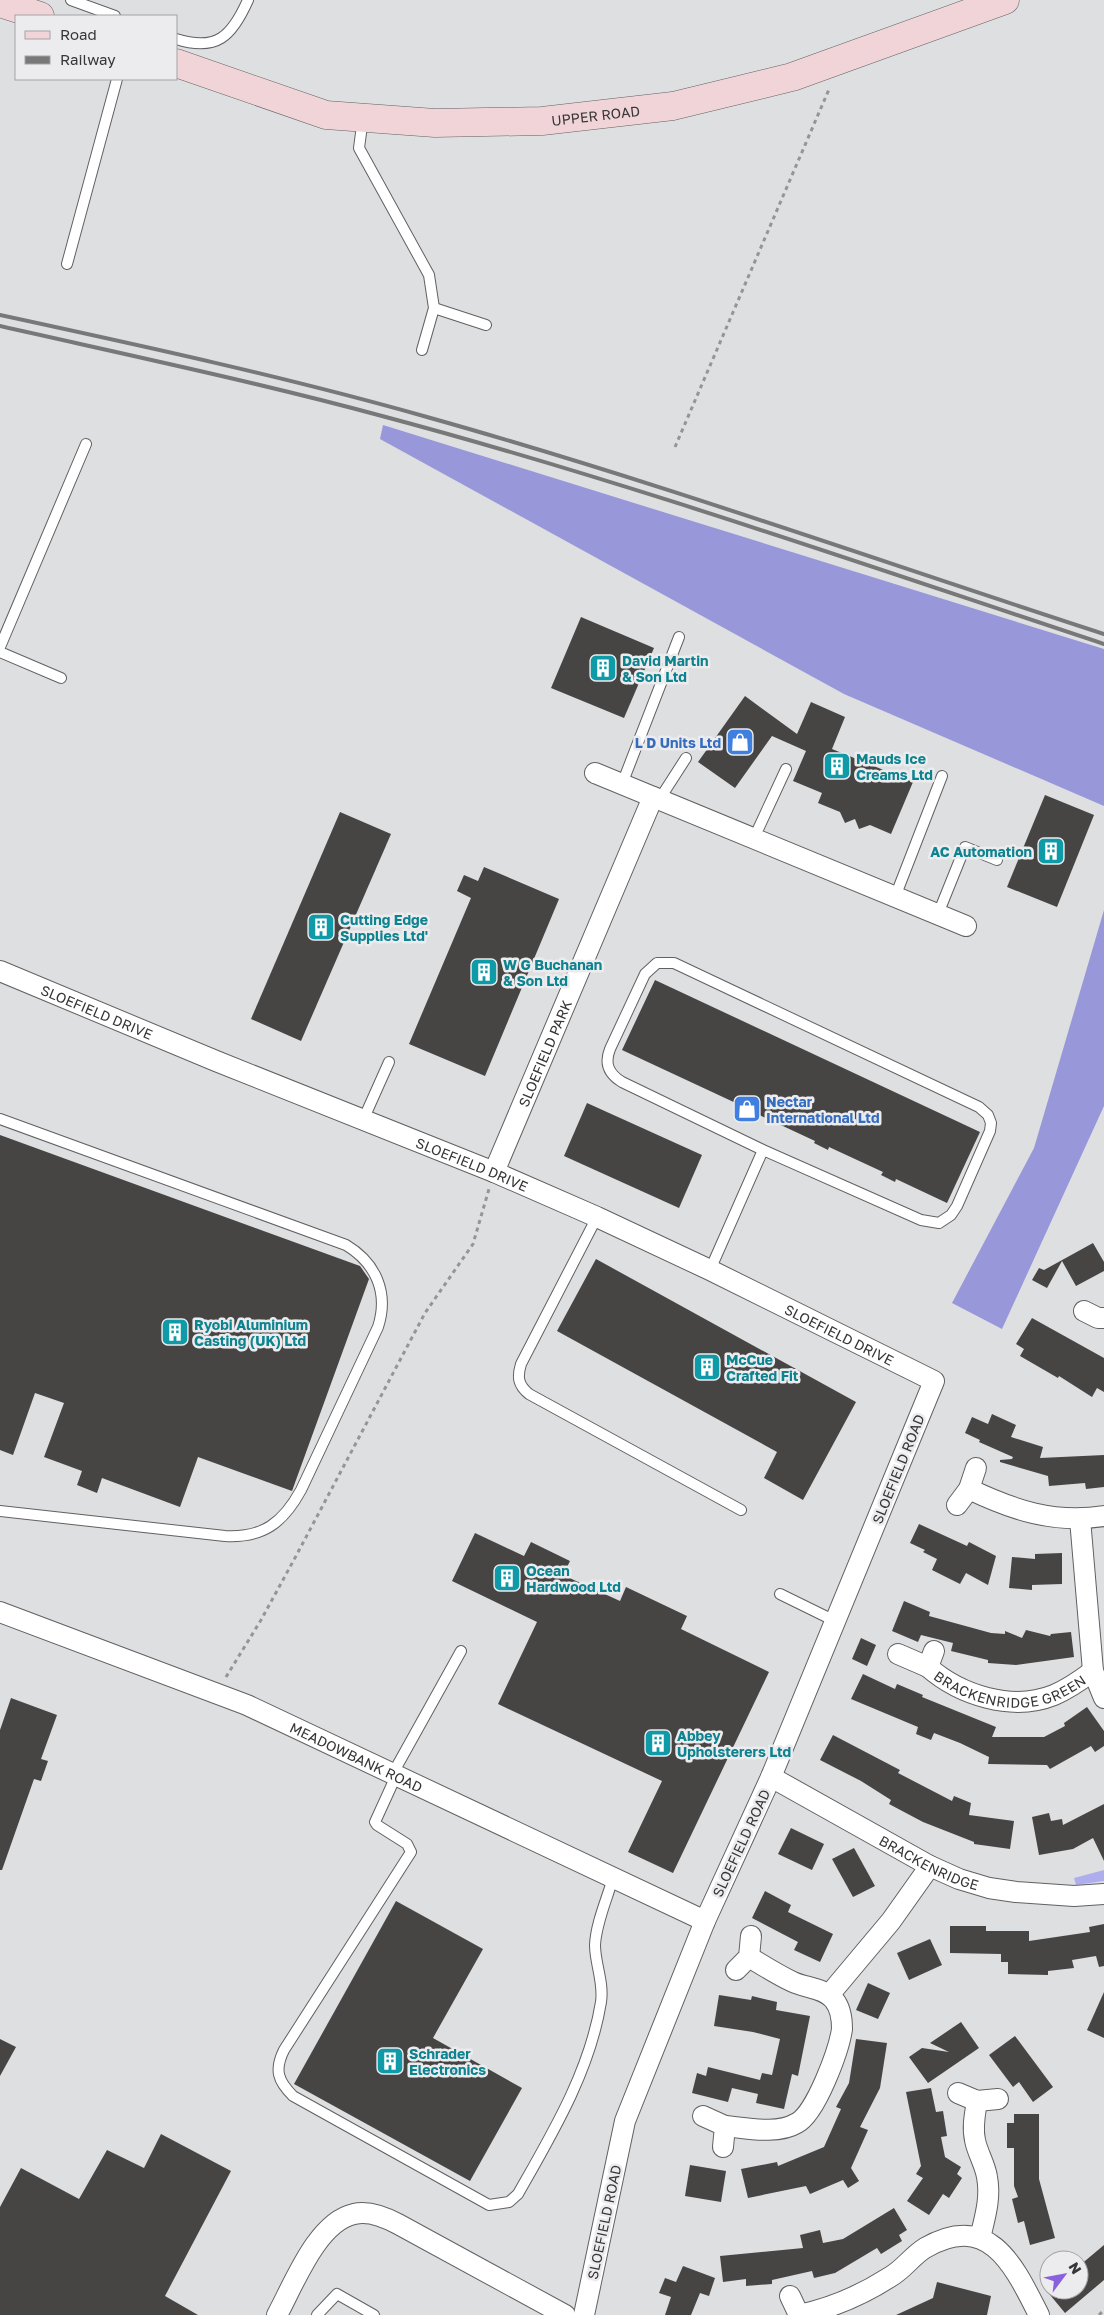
<svg xmlns="http://www.w3.org/2000/svg" width="1104" height="2315" font-family="'Golos Text',sans-serif">
<style>
.green{fill:#aeaeef}
.forest{fill:#9897d9}
.building{fill:#474544}
.lines{fill:none;stroke-linecap:round;stroke-linejoin:round}
.lane-casing{stroke:#616163;stroke-width:12}
.street-casing{stroke:#616163;stroke-width:22}
.secondary-casing{stroke:#616163;stroke-width:29}
.path{stroke:#959597;stroke-width:3;stroke-dasharray:4 4;stroke-linecap:butt}
.lane{stroke:#fff;stroke-width:10}
.street{stroke:#fff;stroke-width:20}
.secondary{stroke:#f0d4d8;stroke-width:28}
.rail{stroke:#787879;stroke-width:4}
.labels{text-anchor:middle;dominant-baseline:central;stroke-width:5;stroke-linejoin:round;paint-order:stroke}
.street-label{font-size:14px;fill:#363637;stroke:#ececee}
.culture-label{font-size:14px;font-weight:bold;fill:#0d838f;stroke:#ececee;text-anchor:start}
.shop-label{font-size:14px;font-weight:bold;fill:#366cbe;stroke:#ececee;text-anchor:end}
</style>
<rect width="100%" height="100%" fill="#dedfe1"/>
<polygon class="green" points="1104,1870 1104,1881 1076,1885 1074,1878"/>
<g class="forest">
<polygon points="383,425 1104,649 1104,806 844,694 380,439"/>
<polygon points="1104,910 1104,1106 1002,1329 952,1303 1034,1148"/>
</g>
<g class="building">
<polygon points="581,617 654,648 624,718 551,688"/>
<polygon points="745,696 797,734 811,702 845,717 832,749 913,782 891,834 870,825 859,829 855,819 845,823 840,812 818,803 822,793 793,781 806,751 772,736 735,788 698,762"/>
<polygon points="1045,795 1094,815 1057,907 1007,887"/>
<polygon points="340,812 391,834 301,1041 251,1019"/>
<polygon points="484,867 559,899 485,1076 409,1044 471,898 457,891 464,875 478,881"/>
<polygon points="655,980 980,1132 947,1203 896,1179 895,1182 881,1175 883,1172 829,1147 828,1150 814,1143 815,1141 753,1112 752,1114 739,1108 740,1105 622,1050"/>
<polygon points="587,1103 702,1155 679,1208 564,1156"/>
<polygon points="0,1135 360,1266 369,1279 292,1491 198,1457 180,1507 102,1478 97,1493 77,1485 82,1471 44,1457 64,1403 35,1393 13,1455 0,1450"/>
<polygon points="1093,1243 1104,1262 1104,1271 1076,1286 1062,1261 1047,1288 1032,1280 1039,1268 1044,1270"/>
<polygon points="596,1259 856,1402 803,1500 764,1478 777,1452 557,1331"/>
<polygon points="1032,1318 1104,1358 1104,1392 1097,1388 1092,1397 1059,1376 1058,1378 1020,1356 1024,1349 1016,1344"/>
<polygon points="992,1414 1016,1425 1011,1437 1043,1447 1040,1458 1104,1455 1104,1487 1086,1489 1085,1483 1049,1486 1048,1476 1000,1462 1000,1460 1012,1459 1013,1457 979,1442 980,1440 965,1433 972,1417 988,1424"/>
<polygon points="919,1524 967,1546 969,1542 996,1556 988,1585 966,1573 960,1584 932,1570 937,1559 923,1552 925,1550 910,1543"/>
<polygon points="475,1533 524,1556 531,1542 570,1561 563,1575 620,1601 626,1587 687,1616 681,1629 769,1672 673,1873 628,1852 662,1781 498,1704 537,1622 452,1581"/>
<polygon points="1062,1553 1062,1584 1032,1585 1032,1590 1009,1588 1012,1557 1035,1559 1035,1554"/>
<polygon points="904,1601 930,1612 929,1616 991,1633 1005,1634 1005,1631 1022,1638 1026,1630 1050,1636 1051,1634 1071,1632 1074,1657 1016,1665 988,1663 988,1660 951,1651 953,1643 921,1635 918,1642 892,1631"/>
<polygon points="861,1638 876,1645 867,1666 852,1659"/>
<polygon points="863,1674 895,1689 897,1684 923,1695 922,1697 996,1727 992,1737 1044,1737 1065,1726 1064,1723 1087,1707 1104,1731 1104,1746 1095,1752 1091,1746 1050,1769 1047,1765 988,1764 989,1757 960,1743 934,1733 931,1740 916,1734 918,1727 851,1699"/>
<polygon points="11,1698 57,1715 41,1759 48,1761 41,1781 34,1779 2,1870 0,1870 0,1730"/>
<polygon points="833,1735 900,1770 898,1773 952,1801 954,1796 971,1803 969,1815 1014,1821 1010,1849 974,1844 974,1842 923,1822 889,1804 891,1800 861,1781 820,1760"/>
<polygon points="1104,1804 1104,1861 1093,1838 1073,1849 1039,1855 1032,1817 1049,1813 1051,1821 1062,1819 1063,1825"/>
<polygon points="791,1828 824,1844 812,1870 778,1854"/>
<polygon points="854,1848 875,1886 853,1897 832,1859"/>
<polygon points="765,1891 791,1905 788,1912 833,1934 820,1962 794,1950 798,1942 752,1918"/>
<polygon points="396,1901 483,1949 433,2038 522,2088 470,2181 294,2084"/>
<polygon points="1104,1924 1104,1966 1099,1967 1096,1956 1072,1960 1074,1968 1048,1971 1048,1975 1008,1974 1008,1962 1001,1962 1001,1954 950,1953 950,1926 986,1926 986,1931 1029,1931 1029,1941 1090,1932 1089,1927"/>
<polygon points="930,1939 942,1965 909,1980 897,1953"/>
<polygon points="868,1983 890,1993 878,2019 856,2010"/>
<polygon points="1104,1992 1104,2038 1087,2030"/>
<polygon points="719,1995 751,2000 752,1996 777,2002 776,2010 810,2016 798,2076 792,2074 784,2109 756,2103 758,2094 732,2088 728,2102 692,2093 697,2073 706,2076 708,2067 760,2080 762,2073 772,2075 780,2039 753,2032 714,2026"/>
<polygon points="961,2022 979,2048 928,2083 909,2057 922,2048 949,2052 930,2043"/>
<polygon points="1015,2036 1053,2087 1033,2102 1019,2082 1013,2087 989,2055"/>
<polygon points="0,2039 16,2047 0,2076"/>
<polygon points="856,2039 887,2043 880,2088 860,2127 868,2130 851,2168 859,2181 848,2188 843,2180 810,2194 806,2186 748,2198 741,2169 777,2162 778,2166 824,2147 841,2109 836,2107 849,2083"/>
<polygon points="931,2088 936,2112 943,2111 947,2136 941,2137 945,2157 961,2167 957,2174 962,2178 949,2198 943,2194 929,2215 907,2201 923,2178 916,2174 921,2166 906,2092"/>
<polygon points="1014,2114 1039,2114 1039,2179 1055,2238 1030,2245 1024,2221 1018,2223 1012,2199 1018,2197 1014,2186 1014,2148 1007,2148 1007,2123 1014,2123"/>
<polygon points="161,2134 231,2171 165,2296 198,2315 0,2315 0,2207 21,2168 79,2199 107,2150 144,2168"/>
<polygon points="690,2165 726,2171 721,2202 685,2196"/>
<polygon points="894,2208 907,2230 899,2235 902,2241 881,2254 877,2248 835,2273 814,2278 812,2271 772,2280 772,2284 746,2286 746,2279 723,2282 720,2256 803,2248 800,2235 820,2230 823,2243 843,2239"/>
<polygon points="1104,2245 1104,2280 1065,2313 1046,2290 1079,2290 1079,2266"/>
<polygon points="683,2266 715,2278 709,2296 700,2293 691,2315 665,2315 671,2297 659,2293 665,2278 676,2282"/>
<polygon points="937,2282 991,2296 987,2315 896,2315 933,2298"/>
</g>
<g class="lines">
<g class="lane-casing">
<g id="lane">
<polyline points="71,0 115,16"/>
<path d="M 176,39 C 217,52 232,36 248,0"/>
<polyline points="363,118 359,148 429,275 434,308 422,350"/>
<polyline points="67,264 117,79"/>
<polyline points="434,308 486,325"/>
<polyline points="0,647 86,444"/>
<polyline points="0,652 61,678"/>
<polyline points="622,784 679,637"/>
<polyline points="659,800 686,758"/>
<polyline points="754,838 786,769"/>
<polyline points="895,897 942,776"/>
<polyline points="938,914 965,847 997,860"/>
<polyline points="364,1118 389,1062"/>
<path d="M 0,1119 L 346,1245 C 376,1263 389,1293 378,1327 L 301,1490 C 283,1523 263,1538 225,1536 L 0,1511"/>
<path d="M 597,1217 L 521,1364 C 517,1377 518,1385 529,1394 L 741,1510"/>
<path d="M 710,1270 L 763,1150 L 622,1082 C 609,1074 604,1064 610,1049 L 645,974 L 657,963 L 674,963 L 979,1107 L 988,1115 L 991,1123 L 990,1131 L 957,1206 L 951,1215 L 939,1223 L 921,1220 L 763,1150"/>
<polyline points="780,1594 835,1621"/>
<polyline points="392,1775 461,1651"/>
<path d="M 396,1776 L 375,1822 L 377,1825 L 407,1844 L 411,1852 L 284,2050 C 274,2070 278,2081 293,2096 L 489,2205 L 509,2202 L 518,2194 C 552,2134 590,2071 601,2002 C 604,1982 595,1964 595,1945 C 596,1923 607,1899 613,1878"/>
<polyline points="317,2315 337,2294 374,2315"/>
</g>
</g>
<g class="street-casing">
<g id="street">
<polyline points="595,773 966,926"/>
<path id="s1" d="M 0,971 L 216,1061 L 494,1172 L 597,1217 L 710,1270 L 934,1381 L 771,1777 L 705,1921 L 625,2121 L 584,2315"/>
<path id="s2" d="M 494,1172 L 653,797"/>
<polyline points="1084,1311 1098,1318 1104,1318"/>
<path d="M 969,1489 C 1013,1510 1054,1524 1104,1516"/>
<polyline points="957,1505 969,1489 976,1468"/>
<polyline points="1080,1519 1093,1671 1104,1698"/>
<path id="s3" d="M 0,1612 L 247,1705 L 705,1921"/>
<polyline points="898,1654 928,1667 934,1651"/>
<path id="s4" d="M 928,1667 C 960,1695 1012,1712 1054,1695 C 1068,1689 1081,1680 1093,1671"/>
<path id="s5" d="M 771,1777 L 930,1866 L 959,1879 L 989,1888 L 1016,1892 L 1074,1896 L 1104,1894"/>
<polyline points="736,1970 749,1957 751,1936"/>
<polyline points="829,1995 891,1921 930,1866"/>
<polyline points="958,2093 977,2101 998,2099"/>
<path d="M 977,2101 C 975,2114 972,2127 975,2140 C 977,2152 985,2164 987,2177 C 991,2198 985,2217 980,2238"/>
<polyline points="703,2116 725,2126 723,2147"/>
<path d="M 725,2126 C 747,2128 777,2135 797,2123 C 816,2113 839,2050 842,2029 C 842,2019 840,2007 834,2000 C 825,1988 806,1988 793,1982 C 778,1975 764,1966 749,1957"/>
<polyline points="790,2296 799,2315"/>
<path d="M 277,2315 C 294,2284 317,2222 354,2214 C 369,2210 385,2217 398,2224 L 565,2315"/>
<path d="M 799,2315 C 832,2308 862,2295 890,2277 C 904,2269 912,2256 925,2248 C 990,2210 1015,2268 1039,2315"/>
</g>
</g>
<g class="secondary-casing">
<g id="secondary">
<polyline points="0,3 40,16"/>
<path id="s6" d="M 176,63 L 326,115 L 435,123 L 542,121 L 673,106 L 792,77 L 1005,0"/>
</g>
</g>
<g class="path">
<polyline points="675,447 830,87"/>
<polyline points="226,1677 261,1620 296,1556 425,1313 473,1244 489,1189"/>
<polyline points="1099,2315 1104,2310"/>
</g>
<use href="#lane" class="lane"/>
<use href="#street" class="street"/>
<use href="#secondary" class="secondary"/>
<g class="rail">
<path d="M 0,315 C 143,346 286,377 427,417 C 655,481 879,561 1104,634"/>
<path d="M 0,326 C 128,355 256,382 382,416 C 626,481 865,565 1104,644"/>
</g>
</g>
<defs>
<g id="building-square" transform="scale(1.4375)"><rect x="-9" y="-9" width="18" height="18" rx="4" fill="#0f9aa8" stroke="#ececee"/><path d="M-4-6H4V6H1V3H-1V6H-4ZM-2.5-4.3h1.7v1.8h-1.7ZM.8-4.3h1.7v1.8H.8ZM-2.5-1h1.7V.8h-1.7ZM.8-1h1.7V.8H.8Z" fill="#fff"/></g>
<g id="shop-square" transform="scale(1.4375)"><rect x="-9" y="-9" width="18" height="18" rx="4" fill="#3f7fe0" stroke="#ececee"/><path d="M-5-2.5h2.3a2.7 3.5 0 0 1 5.4 0H5L5.5 6h-11ZM-1.5-2.5h3a1.5 2.3 0 0 0-3 0Z" fill="#fff"/></g>
</defs>
<g fill-rule="evenodd">
<use href="#building-square" x="603" y="668"/>
<use href="#shop-square" x="740" y="742"/>
<use href="#building-square" x="837" y="766"/>
<use href="#building-square" x="1051" y="851"/>
<use href="#building-square" x="321" y="927"/>
<use href="#building-square" x="484" y="972"/>
<use href="#shop-square" x="747" y="1109"/>
<use href="#building-square" x="175" y="1332"/>
<use href="#building-square" x="707" y="1367"/>
<use href="#building-square" x="507" y="1578"/>
<use href="#building-square" x="658" y="1743"/>
<use href="#building-square" x="390" y="2061"/>
</g>
<g class="labels">
<g class="street-label">
<text stroke="none"><textPath href="#s6" startOffset="429">UPPER ROAD</textPath></text>
<text stroke="none"><textPath href="#s1" startOffset="105">SLOEFIELD DRIVE</textPath></text>
<text stroke="none"><textPath href="#s2" startOffset="129">SLOEFIELD PARK</textPath></text>
<text stroke="none"><textPath href="#s1" startOffset="510">SLOEFIELD DRIVE</textPath></text>
<text stroke="none"><textPath href="#s1" startOffset="915">SLOEFIELD DRIVE</textPath></text>
<text transform="translate(898 1469) rotate(-68)">SLOEFIELD ROAD</text>
<text stroke="none"><textPath href="#s4" startOffset="90">BRACKENRIDGE GREEN</textPath></text>
<text stroke="none"><textPath href="#s3" startOffset="385">MEADOWBANK ROAD</textPath></text>
<text transform="translate(741 1843) rotate(-65)">SLOEFIELD ROAD</text>
<text stroke="none"><textPath href="#s5" startOffset="180">BRACKENRIDGE</textPath></text>
<text transform="translate(604 2222) rotate(-78)">SLOEFIELD ROAD</text>
</g>
<g class="culture-label">
<text x="622" y="660">David Martin<tspan x="622" dy="16">&amp; Son Ltd</tspan></text>
<text x="856" y="758">Mauds Ice<tspan x="856" dy="16">Creams Ltd</tspan></text>
<text x="1032" y="851" text-anchor="end">AC Automation</text>
<text x="340" y="919">Cutting Edge<tspan x="340" dy="16">Supplies Ltd'</tspan></text>
<text x="503" y="964">W G Buchanan<tspan x="503" dy="16">&amp; Son Ltd</tspan></text>
<text x="194" y="1324">Ryobi Aluminium<tspan x="194" dy="16">Casting (UK) Ltd</tspan></text>
<text x="726" y="1359">McCue<tspan x="726" dy="16">Crafted Fit</tspan></text>
<text x="526" y="1570">Ocean<tspan x="526" dy="16">Hardwood Ltd</tspan></text>
<text x="677" y="1735">Abbey<tspan x="677" dy="16">Upholsterers Ltd</tspan></text>
<text x="409" y="2053">Schrader<tspan x="409" dy="16">Electronics</tspan></text>
</g>
<g class="shop-label">
<text x="721" y="742">L D Units Ltd</text>
<text x="766" y="1101" text-anchor="start">Nectar<tspan x="766" dy="16">International Ltd</tspan></text>
</g>
</g>
<rect x="15" y="15" width="162" height="65" fill="#ececee" stroke="#a3a3a5"/>
<rect x="25" y="31" width="25" height="8" fill="#f0d4d8" stroke="#a3a3a5"/>
<text x="60" y="40" font-size="15" fill="#363637">Road</text>
<rect x="25" y="56" width="25" height="8" fill="#787879" stroke="#a3a3a5"/>
<text x="60" y="65" font-size="15" fill="#363637">Railway</text>
<g transform="translate(1064 2275) rotate(58)"><circle r="24" fill="#ececee" stroke="#a3a3a5"/>
<path d="M0-4L9 19L0 12L-9 19Z" fill="#8a61dc"/>
<text y="-8" font-size="14" font-weight="bold" text-anchor="middle" fill="#363637">N</text>
</g>
</svg>
